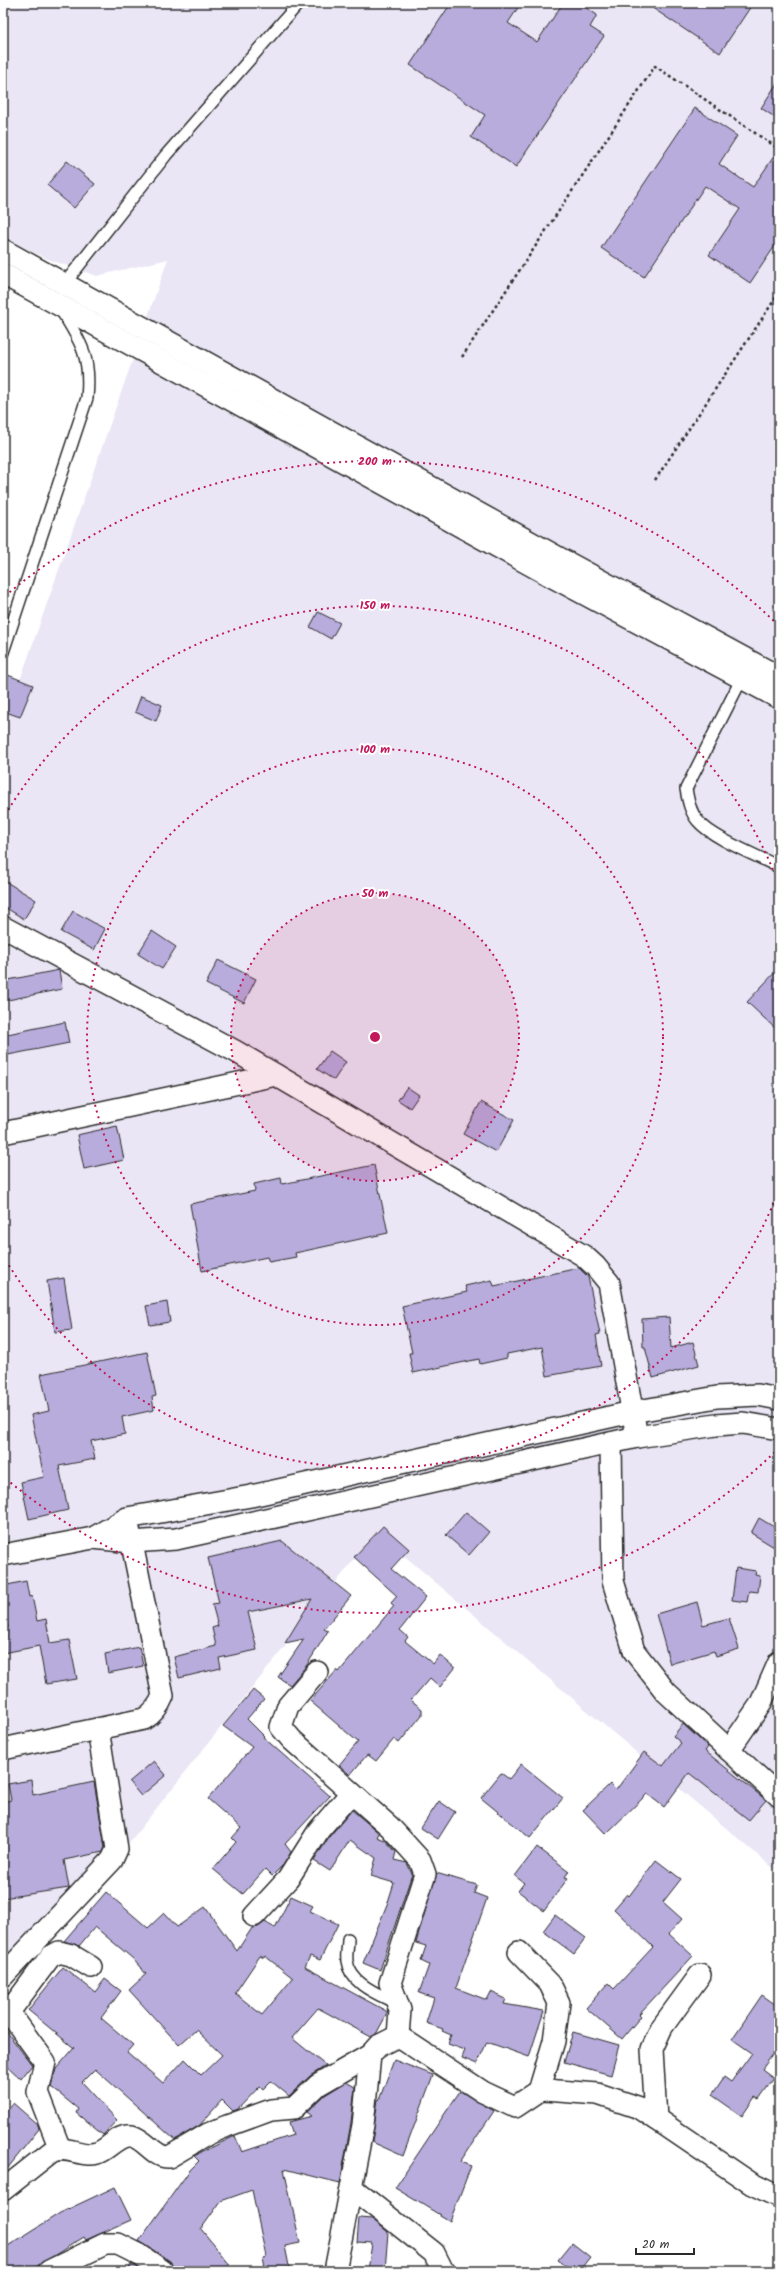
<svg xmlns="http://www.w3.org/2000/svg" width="782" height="2274" font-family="Kalam,sans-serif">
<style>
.built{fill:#eae6f5}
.building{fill:#b8acdd;stroke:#2b2b2b;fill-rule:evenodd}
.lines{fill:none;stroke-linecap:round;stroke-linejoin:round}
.service-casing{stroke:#2b2b2b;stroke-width:14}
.minor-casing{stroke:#2b2b2b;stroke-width:24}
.path{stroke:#2b2b2b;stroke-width:2.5;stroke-dasharray:3 3;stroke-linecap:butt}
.service{stroke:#fff;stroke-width:11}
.minor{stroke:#fff;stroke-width:21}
.ring{fill:none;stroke:#c2185b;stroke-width:2;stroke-dasharray:2 4}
.centre{fill:#c2185b;stroke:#fff;stroke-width:2}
.ring-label{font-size:12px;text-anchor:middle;font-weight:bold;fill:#c2185b;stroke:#fff;stroke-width:4;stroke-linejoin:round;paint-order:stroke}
</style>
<rect width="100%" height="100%" fill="#fff"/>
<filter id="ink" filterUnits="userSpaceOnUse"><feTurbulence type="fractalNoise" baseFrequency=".025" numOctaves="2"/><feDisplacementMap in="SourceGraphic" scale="8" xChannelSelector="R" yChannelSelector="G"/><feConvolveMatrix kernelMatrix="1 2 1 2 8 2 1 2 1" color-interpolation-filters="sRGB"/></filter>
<g filter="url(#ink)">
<polygon class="built" points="3,3 779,3 779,1873 376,1532 105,1873 3,1987 3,681 18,686 168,259 97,276 45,258 3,237"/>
<g class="building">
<polygon points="451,3 521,3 508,23 537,42 563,3 579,3 597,15 590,27 604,36 516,167 471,137 485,115 410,65"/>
<polygon points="645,3 753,3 720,53"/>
<polygon points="779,80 779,120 761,108"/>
<polygon points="695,108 737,136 719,164 753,187 779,149 779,240 750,283 709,255 740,209 705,186 644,277 601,248"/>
<polygon points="67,161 95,184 74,208 47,185"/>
<polygon points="318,612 340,623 331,639 310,627"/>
<polygon points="3,673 33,685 20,717 3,711"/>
<polygon points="141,696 162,705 156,721 135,712"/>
<polygon points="3,880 36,900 24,919 3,906"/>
<polygon points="73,911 105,929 94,950 61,932"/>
<polygon points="152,931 176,947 162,969 138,954"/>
<polygon points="218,960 256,979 244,1003 206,984"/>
<polygon points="779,968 779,1032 747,1002"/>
<polygon points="59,970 62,989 3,1001 3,981"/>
<polygon points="65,1022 69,1043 3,1056 3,1035"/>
<polygon points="330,1051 346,1062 334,1080 317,1069"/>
<polygon points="407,1087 419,1095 410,1108 398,1100"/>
<polygon points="481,1102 514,1120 496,1152 463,1134"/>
<polygon points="117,1126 124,1160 84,1169 77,1135"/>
<polygon points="374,1165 388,1233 295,1253 296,1257 269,1262 267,1257 202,1271 190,1204 255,1191 254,1184 281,1178 282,1184"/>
<polygon points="579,1268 588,1277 600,1334 596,1335 601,1366 547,1376 542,1347 507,1354 507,1358 480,1364 479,1359 413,1373 409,1353 412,1353 402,1306 467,1292 465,1286 492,1280 494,1286"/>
<polygon points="64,1278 72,1330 55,1332 47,1281"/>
<polygon points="167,1302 170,1322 150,1325 146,1306"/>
<polygon points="669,1317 671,1348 693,1342 699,1365 653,1378 645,1347 643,1347 642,1319"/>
<polygon points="147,1352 156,1396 152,1397 154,1410 122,1417 125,1434 91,1441 95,1459 59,1466 68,1510 29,1519 21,1482 44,1477 31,1415 49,1411 41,1374"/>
<polygon points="466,1512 489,1532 469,1555 446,1535"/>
<polygon points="759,1518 779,1530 779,1550 751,1533"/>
<polygon points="383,1526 409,1549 391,1569 426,1597 400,1630 408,1637 405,1641 433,1664 440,1655 455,1668 440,1687 430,1678 411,1700 422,1709 422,1715 399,1743 394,1739 376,1761 368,1755 366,1756 350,1775 339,1765 358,1742 310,1701 337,1670 339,1672 394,1606 391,1603 397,1596 354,1557"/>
<polygon points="282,1541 351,1596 324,1629 328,1631 307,1665 290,1685 278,1677 304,1639 285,1643 312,1599 248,1612 257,1650 219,1658 221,1668 179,1678 174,1657 216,1646 212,1628 218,1626 212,1604 219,1603 208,1558"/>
<polygon points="736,1568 756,1571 755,1575 760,1576 758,1592 749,1591 747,1602 732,1600"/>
<polygon points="26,1581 29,1597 32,1596 37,1621 46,1619 50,1643 69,1640 77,1679 46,1684 39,1646 3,1653 3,1628 8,1627 3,1602 3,1586"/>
<polygon points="697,1602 703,1625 729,1618 739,1649 716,1656 714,1651 670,1664 656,1614"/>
<polygon points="139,1647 143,1666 108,1673 105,1654"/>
<polygon points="253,1690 264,1699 247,1719 264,1736 263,1737 330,1796 285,1844 291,1852 284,1864 272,1876 265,1869 243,1894 213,1869 236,1842 232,1838 241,1828 208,1799 252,1747 223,1726"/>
<polygon points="683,1724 708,1747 705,1751 766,1800 749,1820 689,1773 664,1807 647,1794 606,1834 583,1810 610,1784 616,1790 644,1752 663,1766 681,1743 673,1736"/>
<polygon points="154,1761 166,1775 141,1796 129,1782"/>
<polygon points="521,1764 563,1798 530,1838 481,1798 501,1773 509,1779"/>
<polygon points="31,1780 33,1795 94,1782 105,1847 103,1852 64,1860 69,1888 3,1898 3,1802 11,1800 8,1784"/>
<polygon points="439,1801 455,1812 438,1839 421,1828"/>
<polygon points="352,1810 379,1833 377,1837 385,1840 396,1852 394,1860 407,1863 412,1874 380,1970 363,1963 388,1902 394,1883 371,1876 376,1858 350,1840 330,1871 314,1861 329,1837"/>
<polygon points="537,1847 569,1871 565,1877 568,1878 544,1911 518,1891 524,1883 515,1876"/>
<polygon points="656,1860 681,1879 663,1902 682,1919 669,1934 693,1956 639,2014 641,2016 622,2039 586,2008 608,1983 614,1989 653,1947 614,1909 627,1894 629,1896"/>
<polygon points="436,1873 477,1885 474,1893 487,1898 456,1988 487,2000 491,1992 506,1999 504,2004 544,2011 529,2057 487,2042 477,2064 462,2058 465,2050 448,2044 451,2035 442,2031 443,2029 426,2023 434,1998 419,1993 429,1965 421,1961 426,1946 416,1943"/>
<path d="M 106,1892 L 148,1928 L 164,1913 L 177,1927 L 205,1907 L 237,1951 L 252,1928 L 258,1927 L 265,1922 L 275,1928 L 291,1896 L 313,1906 L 310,1911 L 338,1924 L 320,1960 L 310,1956 L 305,1967 L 388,2012 L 376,2034 L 371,2037 L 318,2008 L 292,2038 L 326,2066 L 324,2067 L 310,2076 L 289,2096 L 271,2081 L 263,2089 L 260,2086 L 238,2109 L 233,2111 L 222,2100 L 200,2125 L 175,2140 L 95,2069 L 82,2082 L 117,2120 L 103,2135 L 76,2113 L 78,2109 L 51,2087 L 56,2069 L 74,2048 L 28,2010 L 63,1967 L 95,1992 L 105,1979 L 121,1991 L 101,2018 L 133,2045 L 127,2052 L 163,2083 L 185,2059 L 201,2075 L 222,2055 L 196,2030 L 179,2045 L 129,1990 L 146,1974 L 132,1958 L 95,1927 L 79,1946 L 64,1941 ZM 260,1956 L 264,1958 L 265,1956 L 293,1978 L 262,2015 L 235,1993 Z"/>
<polygon points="555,1915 586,1938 574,1954 543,1931"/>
<polygon points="762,1995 779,2007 779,2046 762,2069 774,2078 759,2099 755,2097 742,2116 712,2095 724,2077 731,2082 752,2053 732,2039"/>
<polygon points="3,2027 32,2065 21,2079 3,2062"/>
<polygon points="573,2032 619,2045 611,2075 564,2062"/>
<polygon points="394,2060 433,2075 403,2156 372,2142 378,2099 379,2100"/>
<polygon points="346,2082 355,2087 351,2123 340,2183 284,2169 300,2243 285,2246 290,2271 266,2271 263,2258 266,2257 252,2190 221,2201 201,2229 230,2265 222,2271 175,2271 170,2261 139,2241 190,2170 199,2161 194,2156 235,2136 242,2152 293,2135 289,2122 312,2116 307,2112 325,2095"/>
<polygon points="460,2091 494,2111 460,2162 471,2166 450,2221 395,2188"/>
<polygon points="13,2103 38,2125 39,2129 3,2174 3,2114"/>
<polygon points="115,2187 131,2220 86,2240 84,2237 29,2271 25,2271 22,2266 11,2271 3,2271 3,2249 60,2213"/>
<polygon points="359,2218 372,2219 388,2232 385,2271 368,2271 372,2243 357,2242"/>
<polygon points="572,2243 590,2257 579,2271 573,2271 558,2260"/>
<polygon points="131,2264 134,2265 142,2271 127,2271"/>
</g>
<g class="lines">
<g class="service-casing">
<g id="service">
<polyline points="62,287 166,155 299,3"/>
<path d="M 3,652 L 87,398 C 91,358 82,343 61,310"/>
<path d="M 744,674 L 686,789 C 688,800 690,812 698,821 C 712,838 758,856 779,867"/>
<path d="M 348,1939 C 348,1946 346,1954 347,1961 C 350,1984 378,1994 396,2003"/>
</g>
</g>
<g class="minor-casing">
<g id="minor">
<polyline points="3,250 559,558 779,677"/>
<polyline points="3,274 549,575 779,698"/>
<polyline points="3,927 235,1051 584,1256 595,1266 609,1283 637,1437"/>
<polyline points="3,1133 276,1075"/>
<polyline points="611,1443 613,1581 634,1651 666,1692 779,1796"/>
<polyline points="93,1538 127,1518 251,1496 632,1412 717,1397 758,1395 779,1399"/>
<polyline points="3,1555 93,1538 131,1542 176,1539 637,1437 716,1425 743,1423 779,1429"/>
<polyline points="317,1672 288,1706 281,1727 292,1740 390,1827 420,1860 425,1874 390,1983 400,2010 398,2036"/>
<path d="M 3,1749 L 144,1719 C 154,1713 159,1706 163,1696 L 129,1529"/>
<polyline points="729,1750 760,1705 779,1662"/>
<polyline points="254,1916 288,1879 319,1830 351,1793"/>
<polyline points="519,1952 550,1984 559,2003 554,2041 539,2091"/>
<polyline points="3,1976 112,1860 117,1849 98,1729"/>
<polyline points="3,2004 45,2062 38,2092 60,2149"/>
<polyline points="9,2012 50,1957 59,1952 71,1955 91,1967"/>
<polyline points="656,2119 652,2049 662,2027 700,1975"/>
<polyline points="352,2188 434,2253 443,2271"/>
<path d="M 3,2190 L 51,2152 C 66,2144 82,2158 97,2153 C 108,2150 119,2133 132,2136 C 146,2140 155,2158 169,2157 L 208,2134 L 227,2126 L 271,2110 L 294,2108 L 318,2085 L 370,2055 L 378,2046 L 398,2036 L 483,2092 L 515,2107 L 539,2091 L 545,2090 L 598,2094 L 640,2108 L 752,2184 L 779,2197"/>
<polyline points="49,2271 105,2244 118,2244 140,2255 163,2271"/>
<polyline points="335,2271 363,2125 370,2055"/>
</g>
</g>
<g class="path">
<polyline points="462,357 655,66 779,149"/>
<polyline points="655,480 779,293"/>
</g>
<use href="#service" class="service"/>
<use href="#minor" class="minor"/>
</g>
</g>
<circle cx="375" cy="1037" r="144" fill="#c2185b" fill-opacity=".12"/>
<g class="ring">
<circle cx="375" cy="1037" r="144"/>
<circle cx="375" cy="1037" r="288"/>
<path d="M778 1192A432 432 0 0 1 5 1259M5 815A432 432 0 0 1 778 882"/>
<path d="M779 1448A576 576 0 0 1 5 1478M5 596A576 576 0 0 1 779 626"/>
</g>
<circle cx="375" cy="1037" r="6" class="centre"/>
<g class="ring-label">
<text x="375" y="465">200 m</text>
<text x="375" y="609">150 m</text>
<text x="375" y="753">100 m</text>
<text x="375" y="897">50 m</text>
</g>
<rect width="782" height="2274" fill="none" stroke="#fff" stroke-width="16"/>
<rect x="8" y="8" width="766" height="2258" fill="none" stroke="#2b2b2b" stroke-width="1.5" filter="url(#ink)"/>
<path d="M636 2248v6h58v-6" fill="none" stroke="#2b2b2b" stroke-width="2"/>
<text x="642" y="2248" font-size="12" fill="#2b2b2b" stroke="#ffffff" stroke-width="3" paint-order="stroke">20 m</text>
</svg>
